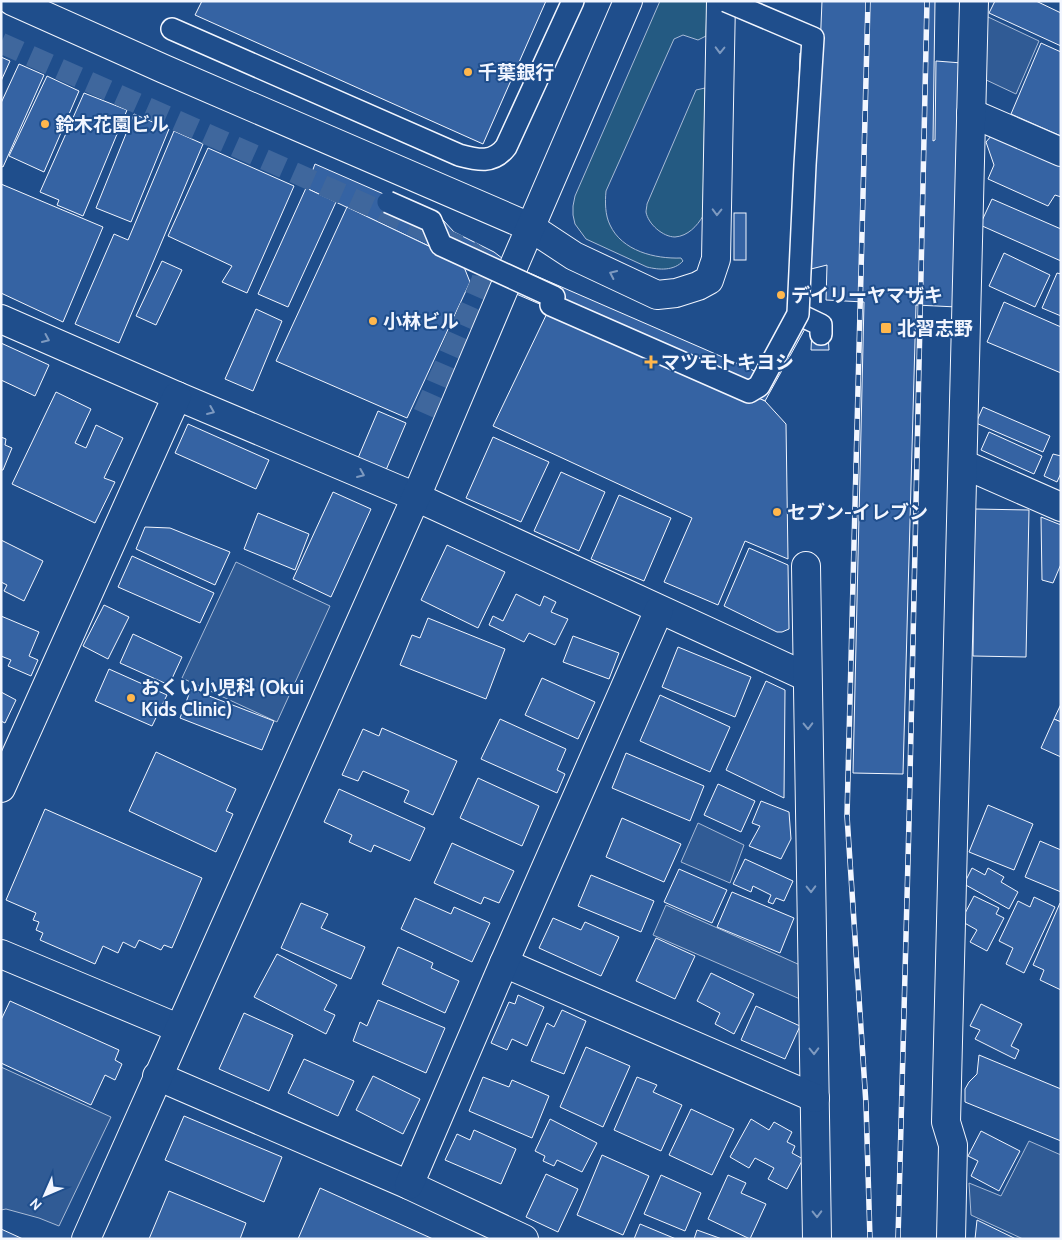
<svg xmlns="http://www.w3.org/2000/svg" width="1062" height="1240" font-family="Cabin,'Noto Sans JP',sans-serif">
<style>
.green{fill:#245a82;stroke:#a8bbd7}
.parking{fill:#305b95;stroke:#a8bbd7}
.building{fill:#3563a3;stroke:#f2f6ff}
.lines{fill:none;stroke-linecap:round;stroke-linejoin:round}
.pedestrian-tunnel{stroke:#3f679d;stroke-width:21;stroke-dasharray:21 11;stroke-linecap:butt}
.pedestrian-casing{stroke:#f2f6ff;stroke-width:24}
.minor-casing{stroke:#f2f6ff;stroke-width:30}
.tertiary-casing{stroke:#f2f6ff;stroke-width:30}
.pedestrian{stroke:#1f4e8c;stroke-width:21}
.minor{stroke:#1f4e8c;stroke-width:28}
.tertiary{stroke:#1f4e8c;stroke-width:28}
.rail-casing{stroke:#f2f6ff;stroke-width:5.5}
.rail{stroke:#1f4e8c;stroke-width:4;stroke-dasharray:11;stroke-linecap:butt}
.pedestrian-bridge-casing{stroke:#f2f6ff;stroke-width:24;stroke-linecap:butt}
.pedestrian-bridge{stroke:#1f4e8c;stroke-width:21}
.oneway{stroke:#7e9ac0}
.poi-dot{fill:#ffb74d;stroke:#1f4e8c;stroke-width:2}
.labels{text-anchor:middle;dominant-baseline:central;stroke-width:4;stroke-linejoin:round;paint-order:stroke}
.poi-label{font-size:19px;font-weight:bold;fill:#f2f6ff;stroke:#1f4e8c;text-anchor:start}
</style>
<rect width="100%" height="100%" fill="#1f4e8c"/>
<g class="green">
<path d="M 660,1 L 707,1 L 706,36 L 698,40 L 683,35 L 674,39 L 606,191 C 605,202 605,215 610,225 C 622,251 655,259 681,258 L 683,261 C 674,271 659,270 647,267 L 586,239 L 575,224 L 573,215 L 573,206 L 575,196 Z"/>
<path d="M 705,88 L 703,216 C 697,226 688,236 675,237 C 663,237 648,224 646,212 C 646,210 647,206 647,204 L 696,90 Z"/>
</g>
<g class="parking">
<polygon points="986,16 1039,41 1016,94 982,78"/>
<polygon points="236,562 330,606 277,722 182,678"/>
<polygon points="698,823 744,845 730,883 681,862"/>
<polygon points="666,905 800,965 800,999 653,935"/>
<polygon points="1,1067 111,1117 59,1226 39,1218 6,1209 1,1210"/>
<polygon points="1029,1141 1061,1155 1061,1239 1023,1239 971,1215 969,1183 1001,1196"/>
</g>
<g class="building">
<polygon points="202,1 546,1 483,144 195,15"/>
<polygon points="822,1 935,1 933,141 935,140 936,61 962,63 957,307 916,305 903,774 853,773 864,302 826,300 827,265 811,269"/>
<polygon points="995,1 1036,1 1061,13 1061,46 989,13"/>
<polygon points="1041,43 1061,52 1061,136 1011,114"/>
<polygon points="800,53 820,59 811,269 808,310 827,320 829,350 811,350 812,329 806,327 765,401 500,287 486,273 306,188 315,164 443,220 454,232 494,252 511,265 757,372 790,307 793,267"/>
<polygon points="1,57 10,61 1,81"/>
<polygon points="19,64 44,75 3,167 1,166 1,103"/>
<polygon points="47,76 79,91 44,172 9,156"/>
<polygon points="84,93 127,110 83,216 57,205 59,200 40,192"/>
<polygon points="134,114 169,129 131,222 96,208"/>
<polygon points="174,131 203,144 119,343 75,324 114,234 128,240"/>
<polygon points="992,135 1061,166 1061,197 1055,195 1048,206 988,179 994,165 986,142"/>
<polygon points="208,148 294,186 247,293 222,282 232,266 168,236"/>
<polygon points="1,184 103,227 63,322 1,293"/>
<polygon points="306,188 336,202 288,307 258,294"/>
<polygon points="992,199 1061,229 1061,261 980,225"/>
<polygon points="347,207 462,262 470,282 407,418 276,361"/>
<rect x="734" y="213" width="12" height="47"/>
<polygon points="1004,253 1050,275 1035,307 989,286"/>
<polygon points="162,261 182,270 156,325 136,316"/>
<polygon points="1057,273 1061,274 1061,316 1042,308"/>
<polygon points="1004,302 1061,327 1061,373 987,342"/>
<polygon points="550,307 765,401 786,424 788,559 745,541 718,605 664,582 692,518 493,426"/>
<polygon points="256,309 282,321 253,391 225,379"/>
<polygon points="1,343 49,365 35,396 1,380"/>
<polygon points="56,392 91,409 75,443 86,448 96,425 123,438 104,478 115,482 95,523 12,484"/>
<polygon points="983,407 1050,436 1043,452 976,423"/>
<polygon points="378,411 406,423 386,470 358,458"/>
<polygon points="188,424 269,460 256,489 175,453"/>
<polygon points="989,432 1042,456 1034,474 981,450"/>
<polygon points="1,437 6,439 5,445 12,448 3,470 1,470"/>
<polygon points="493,437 549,462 521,522 466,498"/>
<polygon points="1053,454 1061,456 1061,473 1057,482 1044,476"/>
<polygon points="561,472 605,492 579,551 534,531"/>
<polygon points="333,492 371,509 331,597 293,579"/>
<polygon points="619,495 671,518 644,581 591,559"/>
<polygon points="975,509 1029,510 1026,657 973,656"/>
<polygon points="258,513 309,534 295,570 244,549"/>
<polygon points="1041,517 1061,525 1061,564 1053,583 1042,580"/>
<polygon points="145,527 170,528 230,552 215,585 136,549"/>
<polygon points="1,540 43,561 24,601 4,591 7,585 1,582"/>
<polygon points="447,545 505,572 478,628 421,600"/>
<polygon points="749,548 788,565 789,629 782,632 777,632 724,606"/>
<polygon points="132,556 214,593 200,623 118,587"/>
<polygon points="516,594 540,606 544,596 556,602 551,612 568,619 555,645 529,633 524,642 489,625 493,616 503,621"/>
<polygon points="104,605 129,617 108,659 83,646"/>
<polygon points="1,616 39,632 29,656 38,660 31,676 8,666 11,660 1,656"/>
<polygon points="428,618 505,649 486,699 400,665 412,635 420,638"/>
<polygon points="133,634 182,657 169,685 120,663"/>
<polygon points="573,636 619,653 609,679 563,662"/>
<polygon points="678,647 751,677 735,717 662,687"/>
<polygon points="109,669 167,695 152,726 95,701"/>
<polygon points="542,678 595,702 578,739 525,715"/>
<polygon points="766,681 785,690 784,798 726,770"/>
<polygon points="191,689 274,721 262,750 180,718"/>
<polygon points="1,692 16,700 5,723 1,721"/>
<polygon points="660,695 730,727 710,772 640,741"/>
<polygon points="1061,704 1061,722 1054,719"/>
<polygon points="500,719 566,749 557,770 565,774 557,793 481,759"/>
<polygon points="1054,719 1061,722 1061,757 1041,748"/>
<polygon points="382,728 457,761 433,815 404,802 409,791 363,771 358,781 342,775 363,729 379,736"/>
<polygon points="156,752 236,789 226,811 233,814 216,852 129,811"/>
<polygon points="626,753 704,786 690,821 612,788"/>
<polygon points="478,778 539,806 522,846 460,818"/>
<polygon points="718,784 755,801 741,832 704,815"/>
<polygon points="339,789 425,828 410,861 374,845 371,852 349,842 352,835 324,822"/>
<polygon points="761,801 789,812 791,839 781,859 749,846 760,826 752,823"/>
<polygon points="988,805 1033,824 1014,870 969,852"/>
<polygon points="45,809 202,878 172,948 164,945 161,950 139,940 135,948 123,942 118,953 103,946 95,964 40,940 43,933 36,930 39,922 33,920 36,913 6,900"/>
<polygon points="622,818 681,844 664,882 606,857"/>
<polygon points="1040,841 1061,850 1061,892 1025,877"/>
<polygon points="452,843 514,871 499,903 484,897 481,904 434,883"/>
<polygon points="745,859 793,881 784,901 776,898 773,904 768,902 771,895 753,886 751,892 733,884"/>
<polygon points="972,868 985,875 988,868 1004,877 1001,882 1018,892 1009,909 964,884"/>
<polygon points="679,869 727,890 712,923 664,902"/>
<polygon points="591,875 654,901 641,932 578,906"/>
<polygon points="732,892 794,918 780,953 717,927"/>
<polygon points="974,896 999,908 996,914 1004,918 987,951 970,942 977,930 961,921"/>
<polygon points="1034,897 1055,907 1024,973 1006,964 1013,948 999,941 1018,901 1030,907"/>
<polygon points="415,898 451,914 454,907 490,923 472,962 401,929"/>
<polygon points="301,903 328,914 321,928 365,947 351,979 281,948"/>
<polygon points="1060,903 1061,903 1061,990 1040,980 1044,970 1033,965"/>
<polygon points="553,918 581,930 585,922 619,937 601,976 539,948"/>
<polygon points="656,938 695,956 675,999 636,981"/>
<polygon points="398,947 433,963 431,968 459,981 445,1013 382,984"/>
<polygon points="277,954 337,985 324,1010 335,1015 326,1034 254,997"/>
<polygon points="711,973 754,994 734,1034 715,1024 720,1013 697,1001"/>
<polygon points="518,995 544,1007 527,1046 512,1039 507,1050 491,1043 509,1002 515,1004"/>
<polygon points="378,1000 445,1028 426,1073 353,1041 360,1022 367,1026"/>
<polygon points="10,1001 119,1050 115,1060 122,1064 115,1080 105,1075 91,1105 1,1063 1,1020"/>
<polygon points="981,1004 1022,1024 1011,1046 1019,1050 1015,1059 975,1039 980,1030 970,1026"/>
<polygon points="756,1006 800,1026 785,1059 741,1040"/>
<polygon points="562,1010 586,1021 564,1074 531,1061 547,1023 554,1027"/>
<polygon points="244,1013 293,1035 269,1091 219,1069"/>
<polygon points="586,1047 630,1066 603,1127 560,1107"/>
<polygon points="979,1055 1061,1089 1061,1141 965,1102 965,1089 969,1082 977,1074"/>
<polygon points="304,1059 354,1081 338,1116 288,1093"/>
<polygon points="373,1076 420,1099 403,1134 356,1110"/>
<polygon points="483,1077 509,1087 512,1080 549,1096 532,1138 469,1111"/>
<polygon points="637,1077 657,1085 653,1092 682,1105 661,1151 614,1130"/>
<polygon points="691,1109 734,1129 712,1175 669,1155"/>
<polygon points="184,1116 282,1157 264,1202 165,1160"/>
<polygon points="550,1119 597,1143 582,1172 557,1160 554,1166 543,1161 545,1156 535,1151"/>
<polygon points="751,1119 769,1130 774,1122 792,1132 787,1142 795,1146 792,1153 803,1159 787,1189 768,1179 774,1168 755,1158 749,1168 730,1157"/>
<polygon points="474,1130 516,1149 501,1184 445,1160 457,1134 470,1140"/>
<polygon points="981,1131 1020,1151 999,1191 971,1176 978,1161 968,1156"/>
<polygon points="602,1155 649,1176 623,1235 577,1215"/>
<polygon points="546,1174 578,1189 558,1232 526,1217"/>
<polygon points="661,1175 701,1193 685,1231 644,1214"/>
<polygon points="728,1175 746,1183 741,1193 766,1204 750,1239 708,1219"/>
<polygon points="320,1188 433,1239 298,1239"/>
<polygon points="169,1191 246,1223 240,1239 149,1239"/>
<polygon points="977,1220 1016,1239 975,1239"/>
<polygon points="640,1224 676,1239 634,1239"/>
<polygon points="1,1229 23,1239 1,1239"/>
<polygon points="697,1230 722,1239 694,1239"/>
</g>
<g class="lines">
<path class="pedestrian-tunnel" d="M 1,43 L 467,249 C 482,259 485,261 482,280 L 421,419"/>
<g class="pedestrian-casing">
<g id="pedestrian">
<path d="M 172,29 L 459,155 C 478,160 493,164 506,147 L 573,1"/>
<polyline points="798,314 821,325 821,334"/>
</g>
</g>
<g class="minor-casing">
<g id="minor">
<polyline points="971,113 1061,152"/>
<polyline points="1,319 177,396 416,497 807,677"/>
<polyline points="963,464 1061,507"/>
<polyline points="806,566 817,1239"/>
<polyline points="1,788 177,396"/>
<polyline points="1,954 178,1028"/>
<polyline points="504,963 815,1098"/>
<polyline points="157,1076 409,1185 524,1239"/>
<polyline points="409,1185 504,963 659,610"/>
<polyline points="951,1239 953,1145 946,1122 974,1"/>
</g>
</g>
<g class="tertiary-casing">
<g id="tertiary">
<polyline points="12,1 164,69 530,227 574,256 657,295 676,293 698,286 709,280 716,259 721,1"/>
<polyline points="86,1239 416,497 509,277 628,1"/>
</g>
</g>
<use href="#pedestrian" class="pedestrian"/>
<use href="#minor" class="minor"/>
<use href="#tertiary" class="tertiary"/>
<g class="rail-casing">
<g id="rail">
<polyline points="868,1 847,816 866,1104 870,1239"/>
<polyline points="898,1239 909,822 927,1"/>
</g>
</g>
<use href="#rail" class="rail"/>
<g class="pedestrian-bridge-casing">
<polyline id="pedestrian-bridge" points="388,202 431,221 441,245 554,297 551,305 749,392 759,386 798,314 805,165 813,38 726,1"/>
</g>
<use href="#pedestrian-bridge" class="pedestrian-bridge"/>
</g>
<defs><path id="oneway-chevron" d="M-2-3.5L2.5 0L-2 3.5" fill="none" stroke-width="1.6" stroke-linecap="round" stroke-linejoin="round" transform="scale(1.25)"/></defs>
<g class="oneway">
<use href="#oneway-chevron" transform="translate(720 50) rotate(91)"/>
<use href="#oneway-chevron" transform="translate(717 212) rotate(91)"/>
<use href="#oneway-chevron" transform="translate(613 274) rotate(-155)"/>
<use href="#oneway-chevron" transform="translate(46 339) rotate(24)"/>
<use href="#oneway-chevron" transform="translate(211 411) rotate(23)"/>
<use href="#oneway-chevron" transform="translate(361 474) rotate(23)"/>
<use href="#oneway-chevron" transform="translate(808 726) rotate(89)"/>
<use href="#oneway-chevron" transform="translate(811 889) rotate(89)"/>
<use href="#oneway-chevron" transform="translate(814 1051) rotate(89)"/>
<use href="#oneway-chevron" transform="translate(817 1214) rotate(89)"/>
</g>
<g class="poi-dot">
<circle cx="468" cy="72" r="5"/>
<circle cx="45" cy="124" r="5"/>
<circle cx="781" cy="295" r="5"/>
<circle cx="373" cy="321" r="5"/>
<rect x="880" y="322" width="12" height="12" rx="2.5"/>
<path d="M648.5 354.5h5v5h5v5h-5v5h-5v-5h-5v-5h5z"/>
<circle cx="777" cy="512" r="5"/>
<circle cx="131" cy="698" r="5"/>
</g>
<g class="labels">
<g class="poi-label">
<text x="478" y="72">千葉銀行</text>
<text x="55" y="124">鈴木花園ビル</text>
<text x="791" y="295">デイリーヤマザキ</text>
<text x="383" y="321">小林ビル</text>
<text x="897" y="328">北習志野</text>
<text x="661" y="362">マツモトキヨシ</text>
<text x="787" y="512">セブン-イレブン</text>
<text x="141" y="687">おくい小児科 (Okui<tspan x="141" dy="22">Kids Clinic)</tspan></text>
</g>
</g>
<rect width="1062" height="1240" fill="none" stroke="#f2f6ff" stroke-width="5"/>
<g transform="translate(45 1195) rotate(225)" stroke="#1f4e8c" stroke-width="4" paint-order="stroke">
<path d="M0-4L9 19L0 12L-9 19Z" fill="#f2f6ff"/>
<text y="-8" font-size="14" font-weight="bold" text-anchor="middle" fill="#f2f6ff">N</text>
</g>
</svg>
